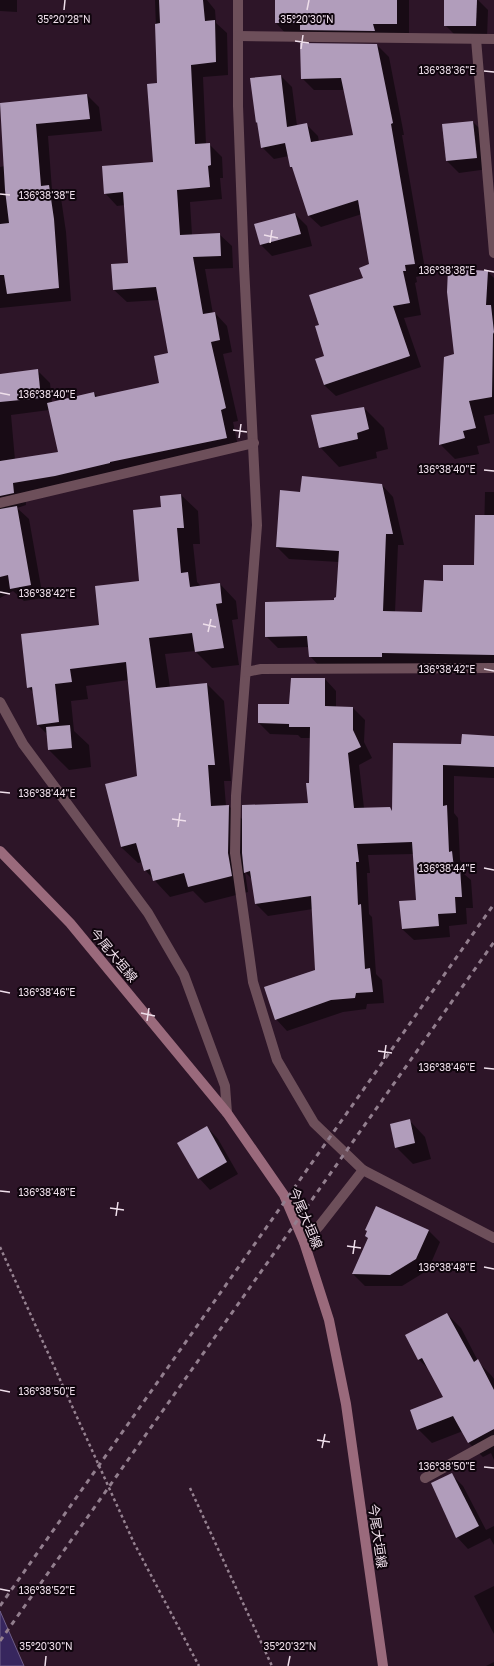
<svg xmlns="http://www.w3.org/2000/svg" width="494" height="1666" font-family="'Golos Text','Noto Sans JP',sans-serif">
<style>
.water{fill:#37265e;stroke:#6e5e88}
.shadow{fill:#0007;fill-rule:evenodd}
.building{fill:#b19dbb}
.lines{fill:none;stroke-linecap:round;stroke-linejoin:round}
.path{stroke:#968291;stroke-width:2.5;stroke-dasharray:3 3;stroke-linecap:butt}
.street{stroke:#6d4f5a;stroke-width:10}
.secondary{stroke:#9a6a7c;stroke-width:10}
.rail{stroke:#927e8e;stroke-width:3;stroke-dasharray:5 5;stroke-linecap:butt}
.ticks{fill:none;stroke:#efdfeb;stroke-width:1.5}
.labels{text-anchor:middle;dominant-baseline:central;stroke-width:4;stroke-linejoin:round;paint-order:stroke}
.street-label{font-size:13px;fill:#efdfeb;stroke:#0f050d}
.ticks-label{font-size:10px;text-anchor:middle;fill:#efdfeb;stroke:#0f050d;stroke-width:4;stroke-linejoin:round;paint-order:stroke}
</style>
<rect width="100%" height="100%" fill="#2d1528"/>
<polygon class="water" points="0,1611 24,1666 0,1666"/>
<g class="shadow">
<polygon points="0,0 17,0 17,12 0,11"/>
<path d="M 155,0 L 207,0 L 215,10 L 216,23 L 227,33 L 228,75 L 203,77 L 206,144 L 209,144 L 222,157 L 223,178 L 220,178 L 222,199 L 190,202 L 192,235 L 219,234 L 232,246 L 233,268 L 205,269 L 213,314 L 215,313 L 227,326 L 232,352 L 223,354 L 238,421 L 233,422 L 239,451 L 25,495 L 26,505 L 17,508 L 29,519 L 43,598 L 24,601 L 13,591 L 0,598 L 0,375 L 37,370 L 50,383 L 52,403 L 94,393 L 98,397 L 160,384 L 169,354 L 159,300 L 127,302 L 114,290 L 129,264 L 125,205 L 117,206 L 105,193 L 154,163 L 158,84 ZM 49,410 L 59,452 L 15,460 L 11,415 Z"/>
<polygon points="276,0 409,0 409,36 287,35 276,23"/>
<polygon points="445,0 478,0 488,10 487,38 457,37 445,25"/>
<polygon points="377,45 389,57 404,135 402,135 426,275 416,277 417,282 415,283 421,315 404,318 421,367 336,396 324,385 326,357 320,326 364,278 370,265 362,214 321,227 309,216 293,169 291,167 289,156 274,159 262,147 258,124 256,122 281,76 292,87 297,126 306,124 318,136 319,142 354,135 345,90 314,90 302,78"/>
<polygon points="87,95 99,107 102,131 48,136 52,190 61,198 66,232 71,301 0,308 0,167 5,166 0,104"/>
<polygon points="473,122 484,133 488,169 459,173 447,161"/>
<polygon points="295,214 307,226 312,246 272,256 261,245"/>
<polygon points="488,272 494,278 494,414 484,416 490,443 477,446 479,454 455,459 440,444 455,355"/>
<polygon points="364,408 384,428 388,449 376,452 377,458 339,467 320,447"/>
<polygon points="382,485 393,497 404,545 398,545 395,612 423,613 444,582 475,566 484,537 485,492 494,492 494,666 321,668 310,656 309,647 278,648 266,636 337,598 339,562 289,559 277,547 281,491 300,493"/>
<polygon points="181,495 198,511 200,544 193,544 197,582 201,586 220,584 236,601 238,619 232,620 239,665 212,668 195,651 165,654 170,687 207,684 224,701 231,781 224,781 226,806 229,806 243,820 309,804 310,738 301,738 298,735 270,734 259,723 290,705 325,679 336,691 336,708 353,708 365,720 364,742 372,758 359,765 364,808 390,808 393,811 462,745 494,737 494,778 454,776 454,813 458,818 460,860 463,864 464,874 471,880 473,908 466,908 467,924 449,926 450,937 414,940 402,929 417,901 414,854 368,855 370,873 367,873 369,914 372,917 376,974 382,980 384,1003 367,1004 366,1009 343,1012 287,1031 276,1019 316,970 313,909 268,916 256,904 252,879 245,872 248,892 205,903 193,891 170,897 145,870 143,862 138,863 121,847 138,777 128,680 86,686 88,699 71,701 74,731 89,745 91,767 69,770 49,750 48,735 38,725 34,693 28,687 100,625 140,582 162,508"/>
<polygon points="409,1120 425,1137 431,1159 413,1164 396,1147"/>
<polygon points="207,1127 218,1139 238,1174 210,1190 199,1178"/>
<polygon points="429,1231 440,1242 428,1270 402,1286 365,1286 353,1274 369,1239 366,1236"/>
<polygon points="447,1314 461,1328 479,1363 491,1375 494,1379 494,1460 491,1453 483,1457 469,1443 463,1431 432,1443 418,1429 445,1397 431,1371 419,1360 406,1336"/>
<polygon points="451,1474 463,1486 486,1530 494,1526 494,1545 490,1538 468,1549 457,1537"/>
<polygon points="494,1586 494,1634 474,1596"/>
<polygon points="494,1662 494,1666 486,1666"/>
</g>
<g class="building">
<polygon points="159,0 203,0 205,21 215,20 216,62 191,65 195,144 210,143 211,165 208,166 210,187 177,190 180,235 220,233 221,256 193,257 203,314 215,312 220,340 211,342 226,408 221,410 227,438 110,462 110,463 55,476 13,483 14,493 0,496 0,461 58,452 47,403 94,392 95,397 159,383 154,356 168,353 156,287 113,290 111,264 128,263 123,192 104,194 102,166 153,162 147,84 157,83 155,24 160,23"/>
<polygon points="275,0 397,0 397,24 373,24 375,31 300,30 300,23 275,23"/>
<polygon points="444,0 477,0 476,26 444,26"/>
<polygon points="300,43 377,44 393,123 391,124 415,264 405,265 406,271 403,271 410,303 393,306 410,356 324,385 315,359 324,356 315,326 319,325 309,295 363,278 359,268 369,264 358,200 308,216 292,167 290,167 285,143 261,148 257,122 256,123 250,78 281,75 287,127 307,123 311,142 353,135 341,78 301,79"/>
<polygon points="87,94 90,119 36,124 41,186 49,185 54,219 59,288 7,294 4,275 0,275 0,224 9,223 5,190 0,103"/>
<polygon points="473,121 477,158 446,161 442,124"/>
<polygon points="295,213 301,234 260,245 254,224"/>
<polygon points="448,268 488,271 486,305 491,305 494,332 493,334 492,397 469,401 476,428 463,431 465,438 439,445 444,357 454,354 447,292"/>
<polygon points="38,369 41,398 0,402 0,374"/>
<polygon points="364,407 369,429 357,433 358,439 319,448 311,415"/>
<polygon points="302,476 382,484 393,534 386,534 383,611 422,612 424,580 443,581 443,565 474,565 475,515 494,515 494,655 382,653 382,657 309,657 307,636 265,637 265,602 334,600 334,598 336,597 339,551 276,547 280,490 300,492"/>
<polygon points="181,494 184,528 177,528 181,573 188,572 190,587 220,583 222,603 216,604 224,648 195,652 192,633 149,638 156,688 207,683 215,765 208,765 211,806 229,805 228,853 232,876 188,887 184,873 153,881 150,869 144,871 136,843 121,847 105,784 137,776 126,662 70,669 72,682 55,684 59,722 37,725 32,687 27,688 21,634 99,625 95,586 139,581 133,510 161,507 160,496"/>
<polygon points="17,506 31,585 10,589 8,575 0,577 0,509"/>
<polygon points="291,678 325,678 325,706 353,707 353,730 361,747 348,753 354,808 390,807 392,811 393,743 461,744 462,734 494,736 494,767 443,765 443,806 447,805 449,852 452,851 454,868 460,868 462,897 455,897 456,913 438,914 439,926 402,929 399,901 416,900 412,842 357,844 359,862 356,862 358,905 361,904 365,969 370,968 373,992 356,993 355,998 331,1000 275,1020 264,987 315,970 311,896 255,904 250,871 244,873 242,853 242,805 308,803 306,783 309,783 310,727 289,727 289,724 258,723 258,704 289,704"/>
<polygon points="70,725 72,748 48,750 46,727"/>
<polygon points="410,1119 415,1143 395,1148 390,1124"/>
<polygon points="207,1126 227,1162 198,1179 177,1143"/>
<polygon points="376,1206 429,1230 416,1259 390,1275 352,1274 368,1238 365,1236 367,1231 365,1230"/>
<polygon points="447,1313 474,1362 478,1359 494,1390 494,1429 468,1443 453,1416 417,1430 410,1410 443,1397 422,1358 418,1360 405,1335"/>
<polygon points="452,1473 479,1526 456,1538 431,1483"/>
</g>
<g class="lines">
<g class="path">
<polyline points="0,1247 134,1543 199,1666"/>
<polyline points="190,1488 272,1666"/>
</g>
<g class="street">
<polyline points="238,0 238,106 244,266 257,525 236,796 235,853 253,982 277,1060 314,1123 363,1170 494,1238"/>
<polyline points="238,36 494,39"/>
<polyline points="476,39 494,253"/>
<polyline points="0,503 254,443"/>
<polyline points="246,672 261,669 494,668"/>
<polyline points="0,702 23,744 148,913 184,975 225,1086 227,1113"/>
<polyline points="304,1242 320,1225 363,1170"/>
<polyline points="425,1478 494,1440"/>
</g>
<polyline class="secondary" points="0,851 70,923 227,1113 284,1195 304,1242 329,1320 346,1404 383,1666"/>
<g class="rail">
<polyline points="0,1606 494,904"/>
<polyline points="0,1641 494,942"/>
</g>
</g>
<path class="ticks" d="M 64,10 L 65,0M 307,10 L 309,0M 295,41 L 309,43M 301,49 L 303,35M 484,71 L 494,72M 0,194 L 10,195M 264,235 L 278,238M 270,243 L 272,230M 484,270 L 494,272M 0,393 L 10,395M 233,430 L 247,432M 239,438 L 241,424M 484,470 L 494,471M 0,592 L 10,594M 203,624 L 216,627M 208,632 L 211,619M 484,669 L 494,671M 0,792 L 10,793M 172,819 L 186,821M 178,827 L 180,813M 484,868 L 494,870M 0,991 L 10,993M 141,1013 L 155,1016M 147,1021 L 149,1008M 378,1051 L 392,1053M 384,1059 L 386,1045M 484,1068 L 494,1069M 0,1191 L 10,1192M 110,1208 L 124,1210M 116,1216 L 118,1202M 347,1246 L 361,1248M 353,1254 L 355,1240M 484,1267 L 494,1269M 0,1390 L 10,1392M 317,1440 L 330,1442M 322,1448 L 325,1434M 484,1467 L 494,1468M 0,1589 L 10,1591M 45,1666 L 46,1656M 288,1666 L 290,1656"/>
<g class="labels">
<g class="street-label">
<text transform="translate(114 955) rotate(50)">今尾大垣線</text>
<text transform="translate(306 1218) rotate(67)">今尾大垣線</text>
<text transform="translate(378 1536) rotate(82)">今尾大垣線</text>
</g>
</g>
<g class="ticks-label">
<text x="64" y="23">35°20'28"N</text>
<text x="307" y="23">35°20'30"N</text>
<text x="447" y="74">136°38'36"E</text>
<text x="47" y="199">136°38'38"E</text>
<text x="447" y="274">136°38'38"E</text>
<text x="47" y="398">136°38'40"E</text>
<text x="447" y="473">136°38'40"E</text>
<text x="47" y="597">136°38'42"E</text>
<text x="447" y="673">136°38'42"E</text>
<text x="47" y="797">136°38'44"E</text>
<text x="447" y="872">136°38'44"E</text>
<text x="47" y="996">136°38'46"E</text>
<text x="447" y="1071">136°38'46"E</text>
<text x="47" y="1196">136°38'48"E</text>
<text x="447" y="1271">136°38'48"E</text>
<text x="47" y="1395">136°38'50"E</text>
<text x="447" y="1470">136°38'50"E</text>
<text x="47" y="1594">136°38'52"E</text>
<text x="46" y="1650">35°20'30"N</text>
<text x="290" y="1650">35°20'32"N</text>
</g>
</svg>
